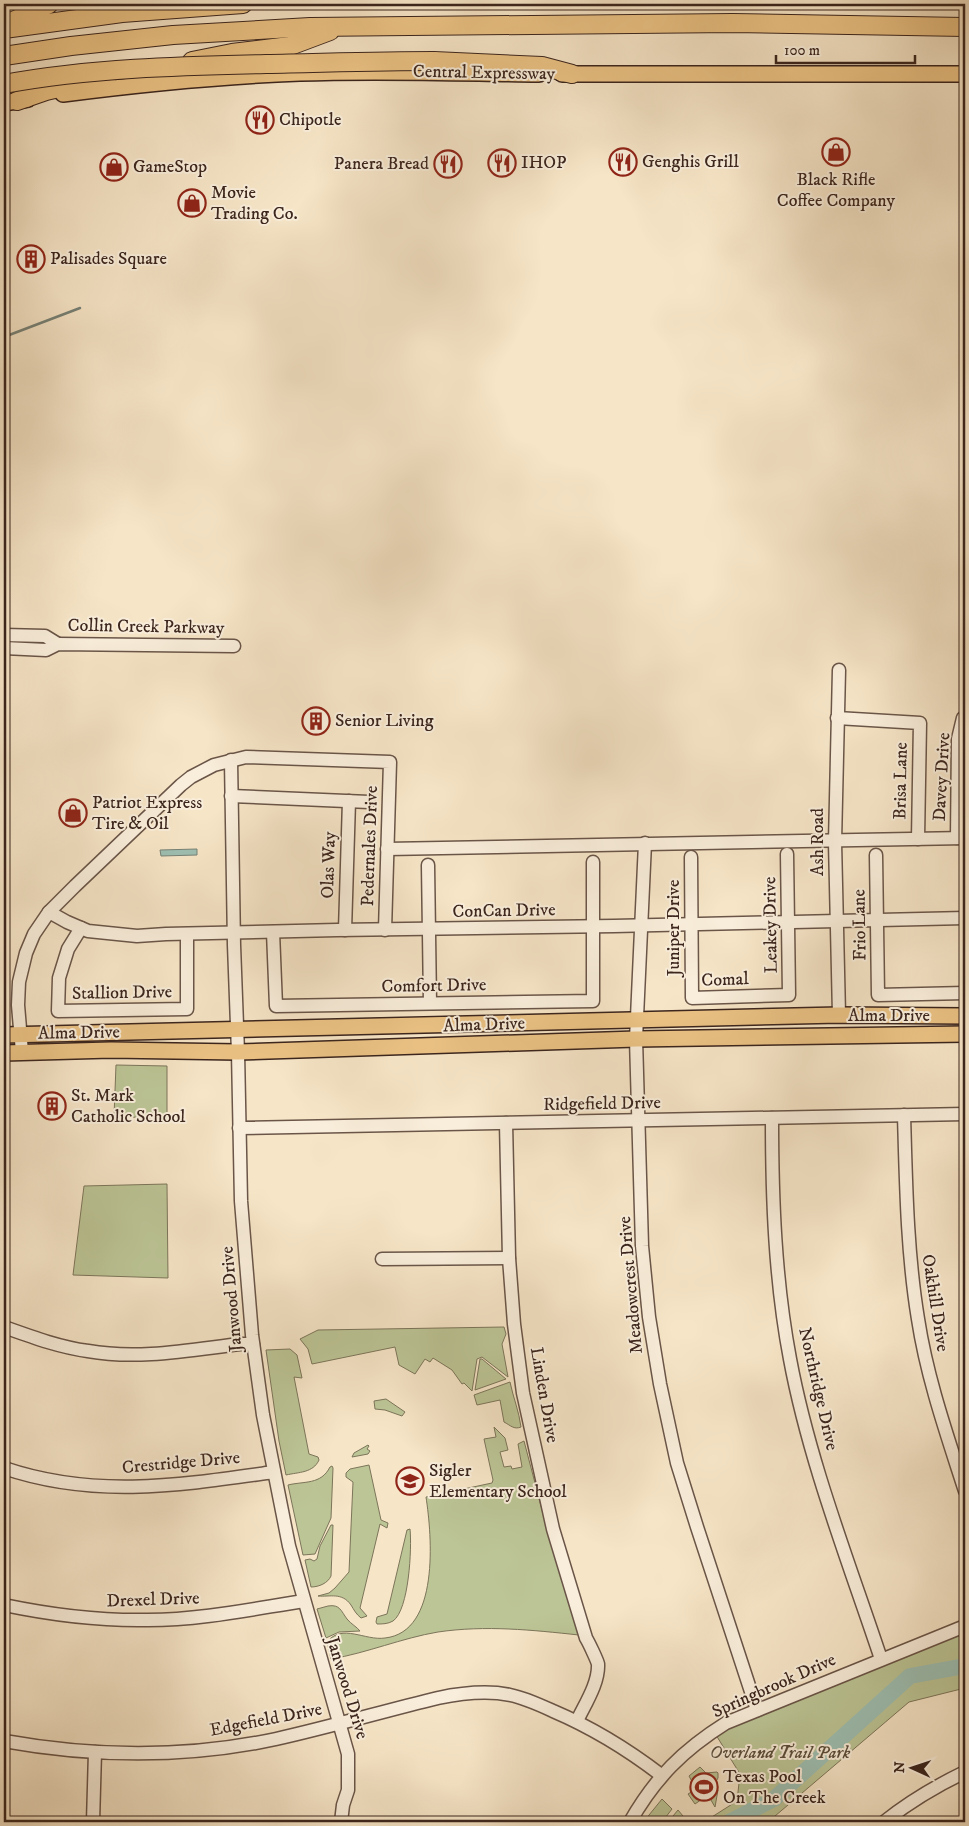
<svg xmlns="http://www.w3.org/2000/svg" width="969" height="1826" font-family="'IM FELL DW Pica',serif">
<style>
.green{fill:#bcc596;stroke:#7c755a}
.water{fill:#9dbfb2;stroke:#768176}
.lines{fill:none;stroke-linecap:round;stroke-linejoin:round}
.stream{stroke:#768176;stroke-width:2.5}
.river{stroke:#9dbfb2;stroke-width:16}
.minor-casing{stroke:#6a5548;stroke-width:15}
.major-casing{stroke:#3b251d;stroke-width:18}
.highway-casing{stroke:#3b251d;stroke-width:20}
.minor{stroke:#f9eedb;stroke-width:12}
.major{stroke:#ebc284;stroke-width:15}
.highway{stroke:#ebc284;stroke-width:18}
.highway-bridge-casing{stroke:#3b251d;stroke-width:20;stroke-linecap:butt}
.highway-bridge{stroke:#ebc284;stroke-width:18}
.labels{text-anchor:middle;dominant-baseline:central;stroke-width:4;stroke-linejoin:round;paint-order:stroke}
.street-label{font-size:18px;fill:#3b251d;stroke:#f9eedb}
.poi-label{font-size:18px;fill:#3b251d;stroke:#f9eedb;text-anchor:start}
.park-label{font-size:18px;font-style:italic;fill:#5b4d3b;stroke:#f9eedb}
</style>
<rect width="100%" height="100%" fill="#f6e5c7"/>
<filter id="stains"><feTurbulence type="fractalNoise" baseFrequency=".004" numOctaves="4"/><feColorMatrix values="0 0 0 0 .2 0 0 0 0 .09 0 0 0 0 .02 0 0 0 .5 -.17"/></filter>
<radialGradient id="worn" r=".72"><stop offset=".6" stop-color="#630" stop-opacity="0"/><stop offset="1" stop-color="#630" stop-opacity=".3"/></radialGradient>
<g class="green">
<polygon points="116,1065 167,1066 167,1119 114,1116"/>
<polygon points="167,1184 168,1278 73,1275 84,1186"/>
<polygon points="504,1327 506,1334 502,1344 508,1377 482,1357 477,1359 472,1391 464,1383 462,1384 452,1370 433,1358 430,1362 425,1359 415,1374 399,1365 395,1347 312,1364 308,1349 300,1339 318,1330"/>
<path d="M 290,1349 L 297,1355 L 302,1378 L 294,1377 L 309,1454 L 318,1457 L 319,1460 C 313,1473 299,1472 286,1475 L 279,1441 L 266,1350 Z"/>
<polygon points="480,1359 482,1359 506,1379 475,1390"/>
<path d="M 510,1382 C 513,1397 519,1411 521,1427 C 514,1430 510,1425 504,1422 L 500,1400 L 477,1405 L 474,1395 Z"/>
<polygon points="386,1399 405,1412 402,1416 385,1410 375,1409 374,1401"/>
<path d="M 494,1427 L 505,1438 L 508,1450 L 500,1452 L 504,1467 L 511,1466 L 512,1469 L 522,1467 L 518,1444 L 524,1441 L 546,1525 L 579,1635 C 532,1630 486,1625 438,1632 C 402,1638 367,1653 331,1659 L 327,1642 C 342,1623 365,1641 385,1638 C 440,1632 432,1536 426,1497 L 492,1483 L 493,1480 L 484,1439 L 496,1437 Z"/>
<polygon points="368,1445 369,1446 367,1449 370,1451 368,1454 352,1457 354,1453"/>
<path d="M 369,1465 L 381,1520 L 388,1523 L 387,1528 L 380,1524 L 360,1608 L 367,1616 L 361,1618 C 356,1614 354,1610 351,1605 C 342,1592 330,1597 318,1596 L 329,1593 L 335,1588 L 349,1572 L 353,1482 L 346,1477 L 346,1473 L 350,1469 Z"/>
<path d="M 332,1466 L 333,1468 L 331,1518 L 315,1554 L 303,1555 L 288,1485 C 304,1481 321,1485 330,1467 Z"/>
<path d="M 331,1525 L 333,1525 L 331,1576 C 328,1583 319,1587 311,1587 L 305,1560 L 310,1559 L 314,1561 L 317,1559 L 320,1546 Z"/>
<path d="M 410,1529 C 412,1548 409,1610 393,1621 C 388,1624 382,1624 377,1624 L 376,1622 L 377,1617 L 387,1614 L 407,1530 Z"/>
<path d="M 328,1606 C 340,1604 341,1611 347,1619 C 351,1624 357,1627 360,1631 L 339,1632 L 326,1638 L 317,1609 Z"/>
<polygon points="965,1632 965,1688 909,1702 768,1822 704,1822 737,1801 740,1774 716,1735 728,1727"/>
<polygon points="700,1767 706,1773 717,1772 718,1773 718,1778 713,1787 718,1790 715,1807 708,1795 695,1804 688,1794 696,1789 689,1776"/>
<polygon points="662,1799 672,1809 662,1822 647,1822 645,1820"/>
<polygon points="678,1810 688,1822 668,1822"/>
</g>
<polygon class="water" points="197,849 197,855 161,856 160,850"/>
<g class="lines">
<polyline class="stream" points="4,337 80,308"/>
<polyline class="river" points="729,1822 774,1799 910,1676 965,1666"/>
<g class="minor-casing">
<g id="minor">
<polyline points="4,635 45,636 58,644"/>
<polyline points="4,648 46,650 58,644 234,646"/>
<polyline points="839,670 835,842 839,1015"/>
<polyline points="837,718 920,723 918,839"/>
<polyline points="231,760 234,945 238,1052 241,1201 252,1335 263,1415 289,1546 348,1754 348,1790 343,1805 341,1822"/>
<polyline points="231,796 369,802"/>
<polyline points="957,838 958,739 963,718"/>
<polyline points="645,843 636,1039 642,1246 649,1317 660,1384 677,1463 697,1527 757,1710"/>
<polyline points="387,849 965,838"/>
<polyline points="876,855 878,995 965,993"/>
<polyline points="691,857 692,998 789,995 787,854"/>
<polyline points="428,865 430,1003"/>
<polyline points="49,912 67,922 88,931 137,936 166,934 337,930 614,926 965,918"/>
<polyline points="81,928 68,949 59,978 58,1011 187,1009 187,934"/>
<polyline points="345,930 349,801"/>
<polyline points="273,932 276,1006 593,1001 593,862"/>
<polyline points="22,1052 18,1005 19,982 26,953 34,934 49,912 75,886 181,785 191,777 214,765 246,757 390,762 385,930"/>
<path d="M 904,1115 C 906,1184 907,1252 918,1319 C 927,1378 947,1435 965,1491"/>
<path d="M 772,1118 C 772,1199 775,1280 790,1359 C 809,1461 848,1560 881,1659"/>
<path d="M 506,1123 L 509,1258 L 514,1324 L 523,1393 L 553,1529 L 586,1638 C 589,1643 597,1660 598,1664 C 599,1683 585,1704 577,1721"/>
<polyline points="239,1128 965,1114"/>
<polyline points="382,1259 509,1258"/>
<path d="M 4,1327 C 32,1337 59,1347 88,1351 C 138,1360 190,1350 240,1344 L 253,1344"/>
<path d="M 4,1468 C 95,1499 181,1485 274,1472"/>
<path d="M 4,1605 C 52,1615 99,1621 148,1620 C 200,1620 252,1609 304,1601"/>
<path d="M 4,1741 C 93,1757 187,1758 276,1739 C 330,1727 384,1711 438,1698 C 462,1693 486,1690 510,1695 C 525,1698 540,1705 553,1711 C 593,1728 627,1749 661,1775"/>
<polyline points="93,1822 95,1752"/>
<path d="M 630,1822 C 655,1778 683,1750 726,1723 L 965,1626"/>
<path d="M 884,1822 C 909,1802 936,1786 965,1772"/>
</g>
</g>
<g class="major-casing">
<g id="major">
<polyline points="562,74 965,74"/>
<path d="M 63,94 C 141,84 221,76 300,73 C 380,70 459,73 539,74"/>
<polyline points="4,103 28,99"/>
<polyline points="4,1035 839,1015 965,1016"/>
<polyline points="4,1053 111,1050 238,1052 636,1039 965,1034"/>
</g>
</g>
<g class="highway-casing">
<g id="highway">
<polyline points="9,23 49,4"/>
<polyline points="4,29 122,13 243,4"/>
<polyline points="4,56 71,46 173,35 310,27 733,23 965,27"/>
<polyline points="192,61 232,53 290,46 330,31"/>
<polyline points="434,61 542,66 572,74"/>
<polyline points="17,101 46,91 107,77"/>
</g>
</g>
<use href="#minor" class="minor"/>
<use href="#major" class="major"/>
<use href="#highway" class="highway"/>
<g class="highway-bridge-casing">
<path id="highway-bridge" d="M 4,84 C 91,68 178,66 266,64 C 322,63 378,61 434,61"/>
</g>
<use href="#highway-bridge" class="highway-bridge"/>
</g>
<defs>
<g id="restaurant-ring" transform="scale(1.4375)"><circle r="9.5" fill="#f9eedb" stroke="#8f2418" stroke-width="1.5"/><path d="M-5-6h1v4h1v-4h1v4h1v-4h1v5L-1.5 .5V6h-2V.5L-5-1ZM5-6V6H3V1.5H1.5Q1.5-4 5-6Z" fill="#8f2418"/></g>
<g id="shop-ring" transform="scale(1.4375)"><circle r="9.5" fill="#f9eedb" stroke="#8f2418" stroke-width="1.5"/><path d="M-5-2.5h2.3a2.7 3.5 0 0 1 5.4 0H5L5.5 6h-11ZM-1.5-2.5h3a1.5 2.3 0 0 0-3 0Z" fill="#8f2418"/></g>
<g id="building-ring" transform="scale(1.4375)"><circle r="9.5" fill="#f9eedb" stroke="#8f2418" stroke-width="1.5"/><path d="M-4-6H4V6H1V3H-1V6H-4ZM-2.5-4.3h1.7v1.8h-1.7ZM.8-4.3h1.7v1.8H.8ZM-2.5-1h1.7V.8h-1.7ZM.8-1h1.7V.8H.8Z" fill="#8f2418"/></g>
<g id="school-ring" transform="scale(1.4375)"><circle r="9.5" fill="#f9eedb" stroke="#8f2418" stroke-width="1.5"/><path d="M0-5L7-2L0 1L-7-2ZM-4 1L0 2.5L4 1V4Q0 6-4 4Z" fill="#8f2418"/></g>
<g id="stadium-ring" transform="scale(1.4375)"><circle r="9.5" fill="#f9eedb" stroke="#8f2418" stroke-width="1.5"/><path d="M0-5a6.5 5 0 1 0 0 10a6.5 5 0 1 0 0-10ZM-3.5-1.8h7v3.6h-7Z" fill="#8f2418"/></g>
</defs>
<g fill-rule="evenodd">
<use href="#restaurant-ring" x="260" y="120"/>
<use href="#shop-ring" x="836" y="152"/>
<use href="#restaurant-ring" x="623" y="162"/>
<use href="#restaurant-ring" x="502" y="163"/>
<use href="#restaurant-ring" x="448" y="164"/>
<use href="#shop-ring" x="114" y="167"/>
<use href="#shop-ring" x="192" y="203"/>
<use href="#building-ring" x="31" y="259"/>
<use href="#building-ring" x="316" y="721"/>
<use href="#shop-ring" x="73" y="813"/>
<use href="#building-ring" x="52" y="1106"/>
<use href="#school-ring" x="410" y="1481"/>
<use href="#stadium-ring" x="704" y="1787"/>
</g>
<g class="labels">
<g class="street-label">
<text transform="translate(484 73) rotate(1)">Central Expressway</text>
<text transform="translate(146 627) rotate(1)">Collin Creek Parkway</text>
<text transform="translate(942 777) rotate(-87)">Davey Drive</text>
<text transform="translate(901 781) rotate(-89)">Brisa Lane</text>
<text transform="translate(818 842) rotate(-90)">Ash Road</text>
<text transform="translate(370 846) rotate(-88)">Pedernales Drive</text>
<text transform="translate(329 865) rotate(-88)">Olas Way</text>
<text transform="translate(504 911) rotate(-1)">ConCan Drive</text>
<text transform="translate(771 925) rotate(-91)">Leakey Drive</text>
<text transform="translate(860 925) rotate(-91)">Frio Lane</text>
<text transform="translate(674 928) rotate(-90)">Juniper Drive</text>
<text transform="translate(725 980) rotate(-2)">Comal</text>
<text transform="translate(434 986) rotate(-1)">Comfort Drive</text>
<text transform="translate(122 993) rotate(-1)">Stallion Drive</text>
<text x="889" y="1016">Alma Drive</text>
<text transform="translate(484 1025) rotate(-2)">Alma Drive</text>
<text transform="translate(79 1033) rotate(-1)">Alma Drive</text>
<text transform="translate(602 1104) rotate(-1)">Ridgefield Drive</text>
<text transform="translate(631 1285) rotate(-95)">Meadowcrest Drive</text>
<text transform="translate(232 1299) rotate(-95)">Janwood Drive</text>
<text transform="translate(935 1303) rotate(81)">Oakhill Drive</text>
<text transform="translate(818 1389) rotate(77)">Northridge Drive</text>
<text transform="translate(544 1395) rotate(80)">Linden Drive</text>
<text transform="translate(181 1463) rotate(-5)">Crestridge Drive</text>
<text transform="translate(153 1600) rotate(-2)">Drexel Drive</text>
<text transform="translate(774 1686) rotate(-24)">Springbrook Drive</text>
<text transform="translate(347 1688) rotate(73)">Janwood Drive</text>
<text transform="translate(266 1720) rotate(-11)">Edgefield Drive</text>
</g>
<g class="poi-label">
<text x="279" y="120">Chipotle</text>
<text x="642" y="162">Genghis Grill</text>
<text x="521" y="163">IHOP</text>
<text x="429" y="164" text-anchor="end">Panera Bread</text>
<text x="133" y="167">GameStop</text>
<text x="836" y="180" text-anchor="middle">Black Rifle<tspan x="836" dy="21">Coffee Company</tspan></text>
<text x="211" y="193">Movie<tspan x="211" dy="21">Trading Co.</tspan></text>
<text x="50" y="259">Palisades Square</text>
<text x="335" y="721">Senior Living</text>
<text x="92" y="803">Patriot Express<tspan x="92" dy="21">Tire &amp; Oil</tspan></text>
<text x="71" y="1096">St. Mark<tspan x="71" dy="21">Catholic School</tspan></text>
<text x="429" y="1471">Sigler<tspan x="429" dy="21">Elementary School</tspan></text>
<text x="723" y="1777">Texas Pool<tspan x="723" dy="21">On The Creek</tspan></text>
</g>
<g class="park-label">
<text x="780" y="1753">Overland Trail Park</text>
</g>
</g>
<rect width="969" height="1826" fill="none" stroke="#f6e5c7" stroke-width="20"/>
<rect x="5" y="5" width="959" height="1816" fill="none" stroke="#3b251d" stroke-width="2.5"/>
<rect x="10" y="10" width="949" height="1806" fill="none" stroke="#3b251d"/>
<g transform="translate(912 1768) rotate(273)" stroke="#f9eedb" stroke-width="4" paint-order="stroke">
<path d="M0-4L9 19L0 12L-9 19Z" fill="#3b251d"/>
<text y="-8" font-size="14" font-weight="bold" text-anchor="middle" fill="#3b251d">N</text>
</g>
<path d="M776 55v8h139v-8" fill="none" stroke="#3b251d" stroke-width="2.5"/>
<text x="784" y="55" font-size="15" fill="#3b251d" stroke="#f9eedb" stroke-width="4" paint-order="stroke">100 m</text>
<rect width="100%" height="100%" filter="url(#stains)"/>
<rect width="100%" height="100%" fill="url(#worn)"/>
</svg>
